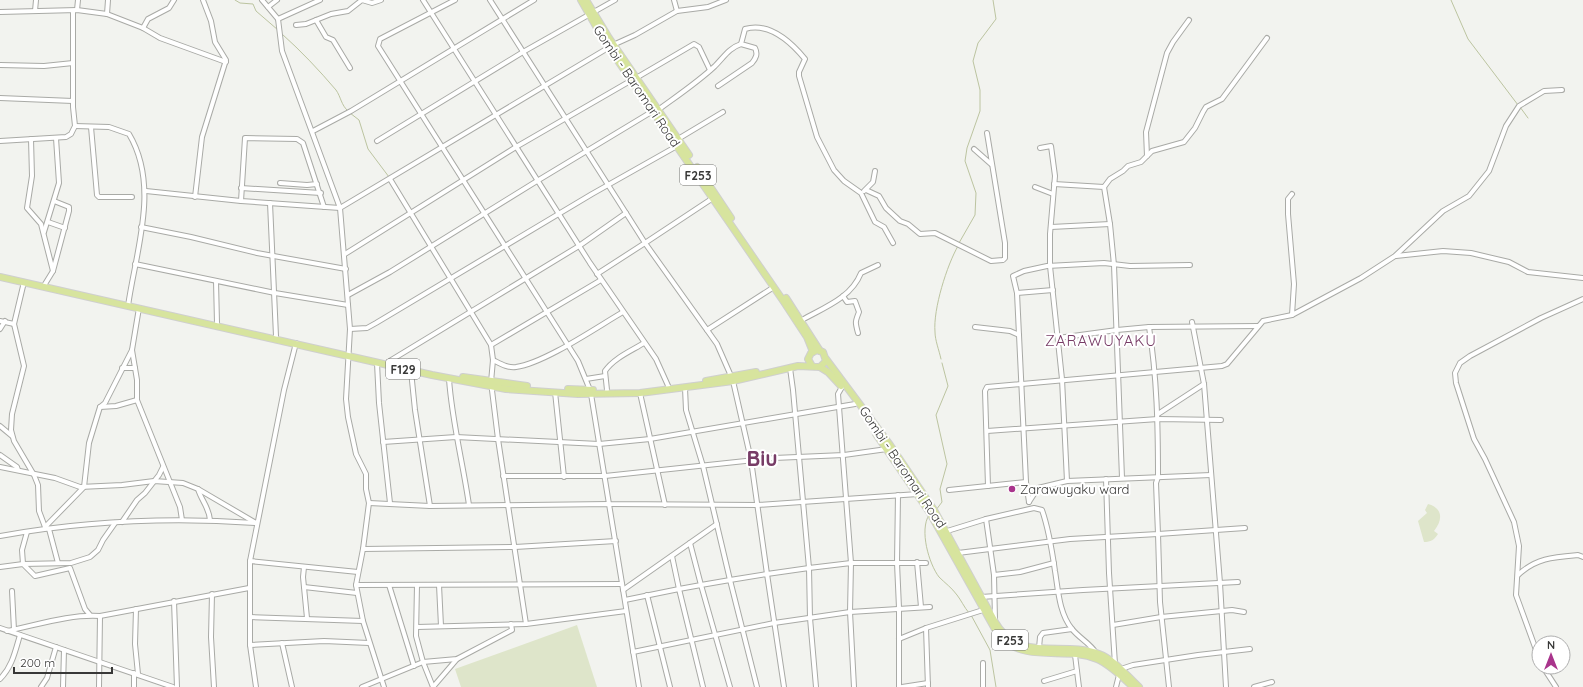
<svg xmlns="http://www.w3.org/2000/svg" width="1583" height="687" font-family="Quicksand,sans-serif">
<style>
.green{fill:#dee5ca}
.lines{fill:none;stroke-linecap:round;stroke-linejoin:round}
.stream{stroke:#bcc4a0;stroke-width:1}
.minor-casing{stroke:#a9aaa6;stroke-width:6}
.primary-casing{stroke:#cfcfcf;stroke-width:8}
.minor{stroke:#fff;stroke-width:4}
.primary{stroke:#d7e49e;stroke-width:6}
.poi-dot{fill:#a9348c;stroke:#fff;stroke-width:1.5}
.labels{text-anchor:middle;dominant-baseline:central;stroke-width:4;stroke-linejoin:round;paint-order:stroke}
.shield{fill:#fff;stroke:#747473;stroke-width:1}
.shield-label{font-size:12px;font-weight:bold;fill:#383837}
.street-label{font-size:13px;fill:#383837;stroke:#fff}
.poi-label{font-size:13px;fill:#383837;stroke:#fff;text-anchor:start}
.quarter-label{font-size:15px;letter-spacing:1px;fill:#773c66;stroke:#fff}
.town-label{font-size:21px;font-weight:bold;fill:#773c66;stroke:#fff}
</style>
<rect width="100%" height="100%" fill="#f2f3ef"/>
<g class="green">
<path d="M 1428,504 C 1443,508 1443,520 1434,531 L 1438,534 C 1434,540 1431,542 1424,542 L 1418,521 L 1427,513 L 1425,510 Z"/>
<polygon points="577,625 597,687 461,687 455,669"/>
</g>
<g class="lines">
<g class="stream">
<polyline points="235,0 240,3 253,4 256,11 278,30"/>
<polyline points="1451,0 1468,39 1518,105"/>
<path d="M 282,34 C 301,51 319,70 336,90 C 341,97 341,105 348,111"/>
<polyline points="1520,107 1528,118"/>
<polyline points="350,113 359,120 368,149 389,177"/>
<polyline points="959,243 975,215 976,193 965,161 967,148 980,111 980,90 973,61 978,43 996,19 993,0"/>
<path d="M 941,359 C 939,350 935,340 935,332 C 933,309 947,265 958,246"/>
<polyline points="936,510 942,502 940,489 947,464 936,415 948,386 942,363"/>
<path d="M 929,515 C 919,530 929,564 939,577 C 945,583 952,588 957,595 C 961,600 964,607 969,613"/>
<polyline points="971,615 990,650 996,687"/>
</g>
<g class="minor-casing">
<g id="minor">
<polyline points="423,0 590,263 656,359 670,390"/>
<polyline points="455,0 380,39 378,46 578,361 590,390"/>
<polyline points="490,0 626,213"/>
<polyline points="674,0 677,11"/>
<polyline points="268,7 277,0"/>
<polyline points="77,10 78,0"/>
<polyline points="35,11 36,0"/>
<polyline points="0,12 77,10 107,14 143,28 160,38 226,62"/>
<polyline points="107,14 108,0"/>
<polyline points="278,19 320,0"/>
<polyline points="316,20 326,37 333,40 350,68"/>
<polyline points="296,25 306,24 331,14 348,11 362,0 372,3 381,0"/>
<polyline points="143,28 148,19 169,8 174,0"/>
<polyline points="0,65 44,66 73,63"/>
<polyline points="636,78 694,44 699,47 710,70"/>
<path d="M 718,86 L 752,63 C 756,58 758,54 755,48 L 741,44 L 745,29 C 769,22 791,42 805,59 L 799,72 L 799,76 L 817,137 L 834,170 L 844,181 L 861,193 L 875,222 L 884,227 L 893,243"/>
<polyline points="0,98 73,101"/>
<path d="M 658,110 C 677,96 698,82 715,66 C 724,57 729,48 741,44"/>
<path d="M 75,126 L 109,127 L 129,134 C 160,186 136,250 128,306"/>
<polyline points="91,127 97,195 99,197 132,197"/>
<polyline points="313,131 351,111 534,0"/>
<polyline points="31,139 32,176 27,208 41,224 53,271"/>
<polyline points="678,139 723,112"/>
<polyline points="0,141 66,137 71,134 75,126 73,107 73,11"/>
<polyline points="377,141 523,52 615,0"/>
<polyline points="1040,148 1051,146 1055,176 1050,234 1050,266 1062,379 1067,481"/>
<polyline points="974,149 991,164"/>
<polyline points="1147,156 1152,151 1184,142 1195,128 1203,112 1206,107 1222,99 1267,38"/>
<polyline points="390,179 491,345 493,360 491,382 498,439 526,624"/>
<polyline points="280,183 307,185 317,184"/>
<polyline points="1054,184 1104,187 1110,224 1114,265 1122,478"/>
<polyline points="1035,187 1053,194"/>
<polyline points="1104,187 1110,179 1123,171 1128,166 1141,162 1147,156 1146,132 1167,53 1173,42 1189,20"/>
<polyline points="241,188 321,193"/>
<polyline points="866,190 879,196 886,208 900,221 908,224 920,234 935,233 991,261 1003,260 1005,258 1005,243 987,133"/>
<polyline points="146,191 241,201 340,208 282,51 278,19 262,0"/>
<polyline points="864,191 873,182 875,171"/>
<polyline points="1292,194 1288,199 1288,214 1294,284 1292,315 1361,278 1395,256 1443,211 1469,196 1489,171 1506,126 1519,106 1544,91 1562,90"/>
<polyline points="195,197 202,137 226,60 215,42 211,21 203,0"/>
<polyline points="713,198 645,243 717,344 731,376"/>
<polyline points="241,201 245,138 297,139 303,143 324,207"/>
<polyline points="270,203 276,336"/>
<polyline points="48,222 65,228"/>
<polyline points="141,227 191,237 257,253 346,269"/>
<polyline points="1051,227 1110,224"/>
<polyline points="44,232 59,183 56,138"/>
<polyline points="345,254 516,147 632,80"/>
<polyline points="1396,256 1443,251 1471,253 1509,262 1528,272 1583,278"/>
<polyline points="135,264 275,293 348,305"/>
<polyline points="216,281 217,323"/>
<polyline points="24,282 14,324 24,366 12,414 11,430 14,441 34,475 38,485 39,511 45,527 49,529 58,563"/>
<polyline points="45,284 53,271 69,211 69,207 54,201"/>
<polyline points="1017,293 1053,290"/>
<polyline points="348,295 390,272 537,181 653,111"/>
<path d="M 843,296 L 847,302 L 855,301 L 859,312 C 855,322 855,322 858,333"/>
<path d="M 802,320 C 825,307 851,298 861,273 L 878,265"/>
<polyline points="0,321 14,324"/>
<polyline points="1192,322 1204,384 1220,583 1226,687"/>
<polyline points="975,327 1010,331 1019,335"/>
<polyline points="0,329 5,321"/>
<polyline points="350,329 367,328 376,323 592,194 677,146"/>
<polyline points="707,330 774,287"/>
<polyline points="1058,338 1117,330 1149,327 1258,326"/>
<polyline points="491,345 601,280"/>
<polyline points="132,350 137,380 137,400 180,507 182,520"/>
<path d="M 493,360 C 501,364 507,368 516,367 C 545,363 597,327 623,312"/>
<polyline points="388,362 579,246 626,213 645,243 597,274"/>
<polyline points="377,363 379,403 390,503"/>
<polyline points="122,368 135,368"/>
<polyline points="790,368 793,390 809,568 851,563 850,612 854,687"/>
<polyline points="411,371 415,410 430,506"/>
<path d="M 449,379 C 452,422 463,463 469,505"/>
<polyline points="586,379 605,376"/>
<polyline points="733,381 751,460 767,574 809,568 810,618 816,687"/>
<polyline points="842,387 838,394 851,563 897,563 898,495"/>
<polyline points="685,388 686,410 703,466 730,580 767,574 784,687"/>
<path d="M 607,390 L 605,371 C 614,358 631,351 644,343"/>
<polyline points="555,392 564,477"/>
<polyline points="640,393 665,505"/>
<polyline points="591,394 609,504 758,505 918,494"/>
<polyline points="100,407 116,406 137,400"/>
<polyline points="1158,414 1204,384"/>
<polyline points="0,426 12,436"/>
<polyline points="987,431 1158,419 1221,420"/>
<polyline points="383,442 456,437 599,444 650,439 855,404"/>
<polyline points="0,455 17,467 18,470"/>
<polyline points="0,467 55,478 80,487 122,485 154,481 183,483 198,489 256,523"/>
<polyline points="503,476 605,476 774,458 844,455 887,449"/>
<polyline points="1106,479 1109,573 1115,664"/>
<polyline points="988,486 985,391 987,387 1222,366 1227,364 1263,321 1292,315"/>
<path d="M 198,489 C 201,500 209,507 210,520"/>
<polyline points="949,490 1026,482"/>
<polyline points="1029,502 1026,482 1017,293 1013,276 1024,271 1047,266 1104,263 1130,266 1190,265"/>
<polyline points="1029,502 1038,488 1067,481 1211,475"/>
<polyline points="369,503 430,506 609,504 639,687"/>
<polyline points="986,519 994,575 995,620"/>
<polyline points="122,522 137,500 145,493 159,475 163,467"/>
<polyline points="45,527 84,487 89,443 100,407 105,403 132,350 139,308"/>
<polyline points="27,532 22,550 23,564 71,563 90,557 98,550 103,540 115,523"/>
<path d="M 944,532 L 986,519 L 1034,508 L 1042,510 C 1049,530 1052,550 1055,571 C 1058,589 1059,613 1072,629 C 1079,638 1090,643 1096,653"/>
<path d="M 0,536 C 84,521 170,517 255,523"/>
<polyline points="690,543 701,585 730,580 757,687"/>
<polyline points="363,549 515,547 616,541"/>
<path d="M 958,553 L 1070,539 L 1158,534 L 1156,483 L 1158,477 C 1158,426 1157,377 1149,327"/>
<polyline points="672,556 679,589 701,585 730,687"/>
<polyline points="250,561 358,572"/>
<polyline points="917,562 921,607"/>
<polyline points="0,567 23,564 35,576 70,568 85,609 90,615"/>
<polyline points="304,567 303,577 307,618"/>
<polyline points="994,575 1020,572 1054,563"/>
<path d="M 1518,575 C 1536,558 1554,557 1578,555 L 1583,557"/>
<polyline points="356,585 622,584"/>
<polyline points="389,585 414,666"/>
<polyline points="417,585 416,636 423,662 433,687"/>
<polyline points="439,585 441,626"/>
<polyline points="304,587 357,593"/>
<polyline points="623,590 717,524"/>
<polyline points="12,591 14,630"/>
<polyline points="212,594 211,637 214,687"/>
<polyline points="647,595 670,687"/>
<polyline points="981,597 1083,590 1238,582"/>
<polyline points="625,600 679,589 703,687"/>
<polyline points="174,601 177,687"/>
<polyline points="136,609 135,644 138,674"/>
<polyline points="250,617 363,621"/>
<polyline points="1113,625 1161,617 1232,610 1244,612"/>
<polyline points="417,627 526,624 626,611"/>
<polyline points="0,628 173,687"/>
<polyline points="926,628 928,687"/>
<path d="M 7,631 C 37,625 70,614 100,616 L 249,588"/>
<polyline points="899,639 926,628 983,610"/>
<polyline points="282,643 292,687"/>
<polyline points="250,645 324,641 369,643"/>
<polyline points="1039,648 1040,637 1043,633 1072,629"/>
<polyline points="633,652 774,623 850,612 930,607"/>
<polyline points="1075,655 1079,687"/>
<polyline points="1539,658 1516,595 1519,546 1514,522 1485,459 1474,439 1456,383 1455,373 1460,363 1470,356 1541,318 1583,299"/>
<polyline points="983,663 983,687"/>
<polyline points="1543,667 1556,687"/>
<polyline points="1121,669 1133,665 1198,655 1250,649"/>
<path d="M 0,679 C 12,667 15,652 20,635"/>
<polyline points="1044,681 1077,671"/>
<polyline points="41,687 47,678 56,647"/>
<polyline points="63,687 64,650"/>
<polyline points="99,687 100,616"/>
<polyline points="134,687 134,673"/>
<polyline points="256,687 250,645 250,561 284,390 296,343"/>
<polyline points="362,687 423,662 457,659 512,630 511,624"/>
<polyline points="384,687 363,621 356,585 363,549 369,503 366,489 366,474 356,454 348,417 346,399 350,329 340,208 613,45 635,35 677,11 708,7 726,0"/>
<polyline points="433,687 457,659"/>
<polyline points="899,687 899,608 897,563 926,563"/>
<polyline points="902,687 928,683"/>
<polyline points="1116,687 1119,675"/>
<polyline points="1169,687 1160,602 1158,534 1245,528"/>
<polyline points="1254,687 1272,682"/>
</g>
</g>
<g class="primary-casing">
<g id="primary">
<polyline points="581,0 605,42 784,302 807,337 813,352"/>
<polyline points="586,0 609,38 689,155"/>
<polyline points="697,167 731,218"/>
<polyline points="0,277 432,375 506,389 578,394 640,393 733,381 798,366 820,367 826,361 823,352 817,350 811,353 808,359 812,366"/>
<polyline points="786,298 820,351"/>
<path d="M 826,359 L 890,445 L 934,510 L 995,622 C 1019,664 1063,640 1099,654 C 1115,660 1127,676 1139,687"/>
<polyline points="820,367 828,372 841,386"/>
<polyline points="463,377 527,386"/>
<polyline points="706,381 756,372"/>
<polyline points="568,389 593,390"/>
<path d="M 876,434 L 930,513 L 1000,638 C 1029,663 1065,646 1097,659 C 1111,665 1122,677 1133,687"/>
</g>
</g>
<use href="#minor" class="minor"/>
<use href="#primary" class="primary"/>
</g>
<circle class="poi-dot" cx="1012" cy="489" r="4"/>
<g class="labels">
<g class="shield">
<rect x="680" y="165" width="36" height="20" rx="3"/>
<rect x="386" y="359" width="34" height="20" rx="3"/>
<rect x="992" y="630" width="36" height="20" rx="3"/>
</g>
<g class="shield-label">
<text x="698" y="175">F253</text>
<text x="403" y="369">F129</text>
<text x="1010" y="640">F253</text>
</g>
<g class="street-label">
<text transform="translate(637 86) rotate(56)">Gombi - Baromari Road</text>
<text transform="translate(903 467) rotate(56)">Gombi - Baromari Road</text>
</g>
<g class="poi-label">
<text x="1020" y="489">Zarawuyaku ward</text>
</g>
<g class="quarter-label">
<text x="1101" y="340">ZARAWUYAKU</text>
</g>
<g class="town-label">
<text x="762" y="458">Biu</text>
</g>
</g>
<g transform="translate(1551 655)"><circle r="19" fill="#ffffff" stroke="#afafaf"/>
<path d="M0-3L7 15L0 10L-7 15Z" fill="#a9348c"/>
<text y="-6" font-size="11" font-weight="bold" text-anchor="middle" fill="#383837">N</text>
</g>
<path d="M14 667v6h98v-6" fill="none" stroke="#383837" stroke-width="2"/>
<text x="20" y="667" font-size="12" fill="#383837" stroke="#ffffff" stroke-width="3" paint-order="stroke">200 m</text>
</svg>
